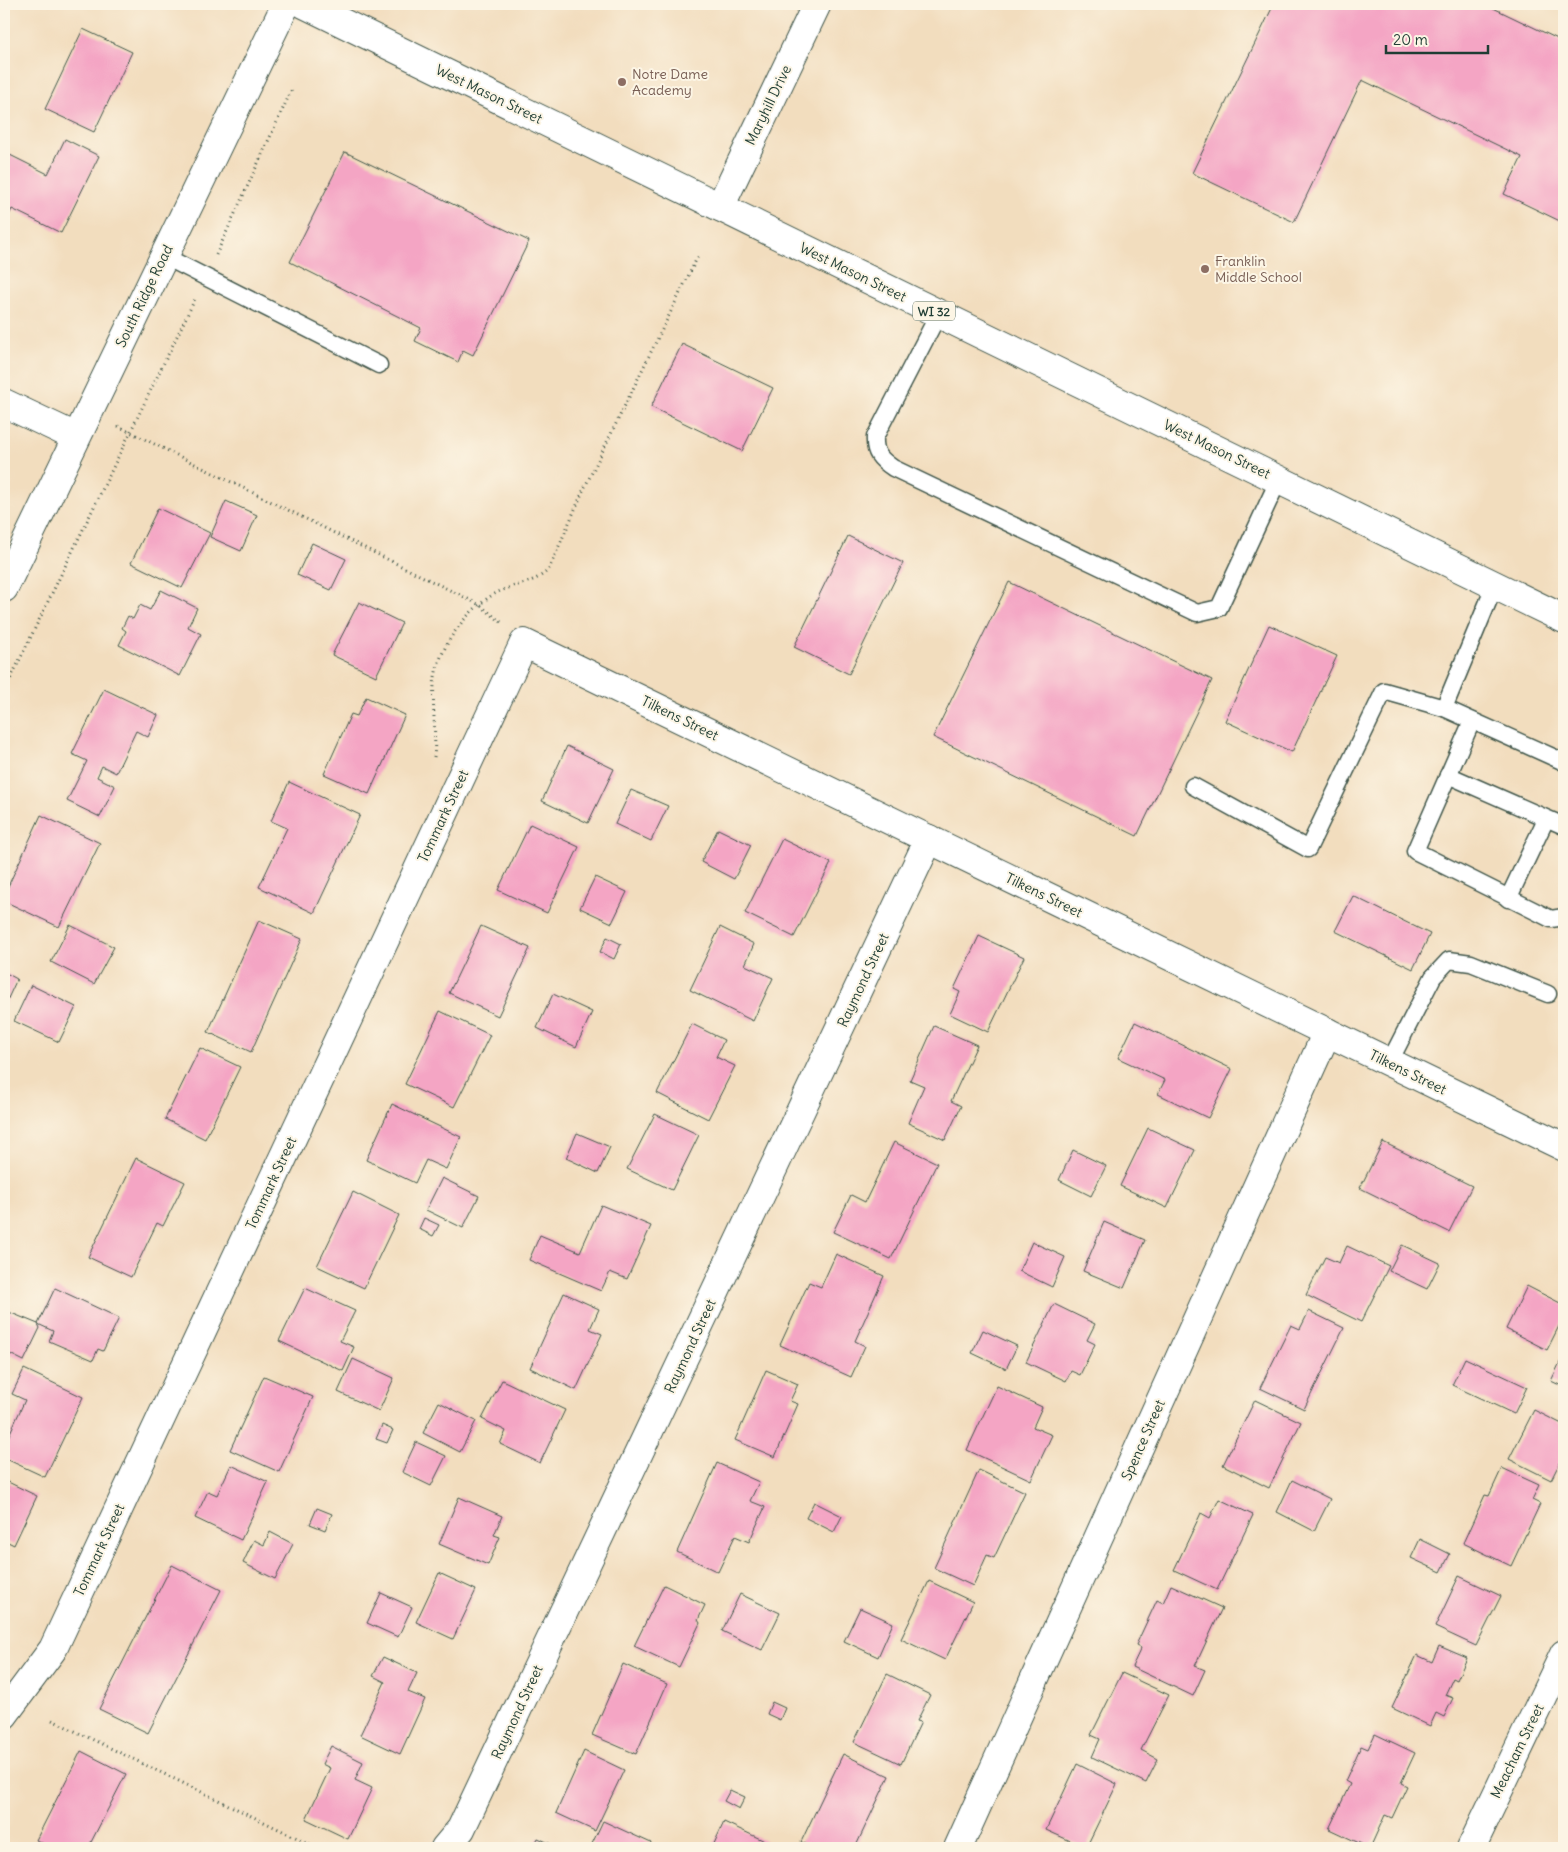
<svg xmlns="http://www.w3.org/2000/svg" width="1568" height="1852" font-family="Delius,sans-serif">
<style>
.building{fill:#f4a5c4}
.lines{fill:none;stroke-linecap:round;stroke-linejoin:round}
.service-casing{stroke:#3f5549;stroke-width:19}
.minor-casing{stroke:#3f5549;stroke-width:30}
.primary-casing{stroke:#3f5549;stroke-width:30}
.path{stroke:#3f5549;stroke-width:3;stroke-dasharray:1 4;stroke-linecap:butt}
.service{stroke:#fff;stroke-width:16}
.minor{stroke:#fff;stroke-width:28}
.primary{stroke:#fff;stroke-width:28}
.education-dot{fill:#8d6e63;stroke:#fcf5e5;stroke-width:2}
.labels{text-anchor:middle;dominant-baseline:central;stroke-width:4;stroke-linejoin:round;paint-order:stroke}
.shield{fill:#fcf5e5;stroke:#617469;stroke-width:1}
.shield-label{font-size:12px;font-weight:bold;fill:#1f3d34}
.education-label{font-size:14px;fill:#785e54;stroke:#fcf5e5;text-anchor:start}
.street-label{font-size:14px;fill:#1f3d34;stroke:#fcf5e5}
</style>
<rect width="100%" height="100%" fill="#fcf5e5"/>
<filter id="ink" filterUnits="userSpaceOnUse"><feTurbulence type="fractalNoise" baseFrequency=".02" numOctaves="2"/><feDisplacementMap in="SourceGraphic" scale="10" xChannelSelector="R" yChannelSelector="G"/><feConvolveMatrix kernelMatrix="1 2 1 2 8 2 1 2 1" color-interpolation-filters="sRGB"/></filter>
<filter id="wash" filterUnits="userSpaceOnUse"><feTurbulence type="fractalNoise" baseFrequency=".0096" numOctaves="4" result="noise"/><feDisplacementMap in="SourceGraphic" scale="20" xChannelSelector="R" yChannelSelector="G"/><feGaussianBlur stdDeviation="1.12" result="paint"/><feColorMatrix in="noise" values="0 0 0 0 0 0 0 0 0 0 0 0 0 0 0 0 0 1.4 0 .05"/><feComposite in="paint" operator="in"/></filter>
<g filter="url(#wash)">
<rect width="100%" height="100%" fill="#f2ddbe"/>
<g id="blocks">
<g class="building">
<polygon points="1274,4 1485,4 1564,42 1564,223 1504,194 1522,157 1362,80 1294,222 1192,173"/>
<polygon points="83,29 132,52 94,132 45,109"/>
<polygon points="65,139 99,156 61,233 12,209 7,219 4,218 4,152 48,174"/>
<polygon points="345,152 529,241 473,355 463,350 458,362 415,341 421,328 290,262"/>
<polygon points="682,344 773,388 742,451 651,407"/>
<polygon points="226,501 257,515 241,551 210,537"/>
<polygon points="158,508 210,533 182,588 131,563"/>
<polygon points="848,536 903,563 849,674 794,647"/>
<polygon points="312,543 346,559 331,590 297,575"/>
<polygon points="1009,582 1212,680 1137,836 933,737"/>
<polygon points="161,590 197,608 188,627 201,634 180,676 119,645 126,631 122,628 128,616 133,619 140,605 150,610"/>
<polygon points="359,602 402,623 376,676 332,655"/>
<polygon points="1269,625 1337,656 1292,752 1225,721"/>
<polygon points="104,689 158,715 148,737 136,731 116,773 102,766 97,777 115,786 100,817 67,801 87,761 72,754"/>
<polygon points="366,697 405,715 369,794 324,774 351,714 357,716"/>
<polygon points="567,746 614,769 588,823 542,801"/>
<polygon points="289,782 360,815 314,913 259,887 287,828 271,821"/>
<polygon points="631,790 668,806 651,841 615,824"/>
<polygon points="41,815 100,843 59,927 4,901 4,895"/>
<polygon points="530,824 579,847 547,913 498,890"/>
<polygon points="718,829 751,845 734,879 701,862"/>
<polygon points="782,839 831,863 794,937 745,913"/>
<polygon points="595,877 627,892 612,923 580,908"/>
<polygon points="1353,896 1430,934 1413,969 1335,931"/>
<polygon points="259,920 302,939 251,1052 208,1032"/>
<polygon points="70,925 114,947 94,984 51,962"/>
<polygon points="481,926 530,948 498,1016 449,993"/>
<polygon points="720,927 754,944 745,965 773,978 753,1021 690,990"/>
<polygon points="979,936 1024,957 988,1032 950,1014 960,992 954,989"/>
<polygon points="607,937 621,944 614,959 600,952"/>
<polygon points="4,972 17,979 4,1007"/>
<polygon points="31,985 76,1007 59,1042 14,1021"/>
<polygon points="553,994 592,1012 576,1047 537,1028"/>
<polygon points="440,1011 490,1035 454,1107 405,1084"/>
<polygon points="1135,1022 1232,1069 1208,1118 1158,1094 1165,1080 1118,1058"/>
<polygon points="692,1024 724,1040 716,1057 735,1066 708,1119 657,1093"/>
<polygon points="934,1026 977,1045 951,1101 961,1106 945,1140 908,1123 924,1086 910,1080"/>
<polygon points="200,1048 240,1067 205,1139 165,1119"/>
<polygon points="392,1104 461,1137 446,1169 426,1160 415,1183 366,1160"/>
<polygon points="655,1114 699,1135 672,1190 627,1169"/>
<polygon points="1148,1128 1195,1150 1167,1208 1120,1186"/>
<polygon points="577,1133 610,1147 598,1173 566,1158"/>
<polygon points="894,1142 937,1163 891,1259 833,1232 851,1195 865,1202"/>
<polygon points="1383,1142 1472,1186 1449,1232 1360,1188"/>
<polygon points="1073,1150 1106,1166 1091,1196 1059,1180"/>
<polygon points="136,1158 185,1182 163,1226 157,1223 131,1277 88,1257"/>
<polygon points="442,1178 479,1196 463,1228 426,1210"/>
<polygon points="353,1192 399,1215 364,1288 317,1266"/>
<polygon points="601,1205 651,1226 627,1279 610,1272 601,1291 529,1260 540,1235 580,1252"/>
<polygon points="424,1218 439,1225 433,1236 419,1229"/>
<polygon points="1104,1222 1145,1240 1124,1288 1083,1271"/>
<polygon points="1032,1242 1065,1257 1052,1287 1019,1271"/>
<polygon points="1402,1245 1440,1263 1427,1289 1389,1271"/>
<polygon points="1347,1246 1389,1266 1361,1322 1306,1295 1325,1257 1339,1263"/>
<polygon points="836,1254 884,1276 855,1341 865,1346 851,1377 780,1345 809,1282 821,1287"/>
<polygon points="1527,1286 1564,1305 1564,1316 1547,1350 1506,1329"/>
<polygon points="55,1288 119,1318 103,1351 98,1349 93,1360 49,1341 53,1331 38,1324 40,1328 24,1361 4,1351 4,1310 38,1324"/>
<polygon points="305,1288 355,1311 340,1341 354,1347 343,1371 279,1341"/>
<polygon points="564,1293 599,1309 590,1329 602,1334 576,1390 530,1368"/>
<polygon points="1054,1304 1095,1324 1087,1340 1095,1344 1080,1375 1071,1371 1066,1381 1026,1362"/>
<polygon points="1309,1311 1344,1328 1304,1409 1260,1388 1291,1325 1300,1329"/>
<polygon points="983,1330 1017,1346 1006,1369 972,1353"/>
<polygon points="1564,1354 1564,1387 1551,1381"/>
<polygon points="1465,1358 1527,1387 1514,1414 1452,1385"/>
<polygon points="353,1359 394,1378 379,1411 338,1392"/>
<polygon points="24,1369 83,1397 45,1477 4,1458 4,1446 25,1400 12,1394"/>
<polygon points="766,1370 798,1384 790,1401 798,1404 775,1457 735,1440"/>
<polygon points="264,1376 313,1397 279,1472 230,1450"/>
<polygon points="502,1380 565,1410 540,1463 500,1444 506,1431 482,1419"/>
<polygon points="997,1386 1042,1407 1033,1427 1052,1435 1031,1480 967,1450"/>
<polygon points="1255,1400 1301,1422 1269,1488 1223,1465"/>
<polygon points="439,1402 476,1421 460,1452 423,1433"/>
<polygon points="1534,1410 1564,1425 1564,1464 1560,1462 1551,1480 1509,1459"/>
<polygon points="382,1425 393,1430 387,1443 376,1439"/>
<polygon points="416,1442 446,1456 431,1486 402,1472"/>
<polygon points="717,1463 759,1482 750,1501 765,1507 749,1542 735,1536 718,1572 677,1552"/>
<polygon points="231,1465 268,1482 241,1540 195,1518 208,1491 217,1495"/>
<polygon points="1502,1468 1539,1485 1532,1500 1540,1504 1511,1566 1463,1543 1485,1495 1489,1496"/>
<polygon points="979,1470 1025,1492 994,1558 987,1555 973,1586 934,1568"/>
<polygon points="4,1480 37,1496 14,1545 4,1540"/>
<polygon points="1292,1480 1330,1499 1314,1531 1277,1512"/>
<polygon points="459,1497 502,1516 494,1535 500,1537 488,1565 439,1544"/>
<polygon points="1219,1499 1253,1515 1217,1590 1174,1570 1201,1513 1210,1518"/>
<polygon points="814,1502 842,1516 834,1532 806,1518"/>
<polygon points="317,1508 332,1514 325,1530 310,1524"/>
<polygon points="270,1532 293,1544 275,1579 243,1563 254,1540 264,1545"/>
<polygon points="1420,1539 1450,1554 1441,1572 1411,1558"/>
<polygon points="172,1565 221,1590 148,1733 99,1709"/>
<polygon points="439,1573 476,1590 453,1639 416,1622"/>
<polygon points="1459,1576 1501,1596 1476,1646 1435,1627"/>
<polygon points="929,1581 973,1602 945,1660 901,1639"/>
<polygon points="664,1585 705,1605 698,1620 700,1623 679,1667 634,1646"/>
<polygon points="1171,1585 1222,1608 1195,1666 1205,1670 1193,1696 1132,1667 1141,1648 1136,1645 1157,1600 1163,1603"/>
<polygon points="381,1593 412,1607 398,1637 367,1623"/>
<polygon points="740,1594 780,1613 762,1650 722,1631"/>
<polygon points="860,1608 893,1623 878,1657 844,1641"/>
<polygon points="1439,1646 1467,1658 1457,1680 1453,1678 1445,1695 1453,1698 1444,1717 1436,1713 1430,1726 1392,1708 1417,1655 1432,1662"/>
<polygon points="383,1657 417,1673 408,1692 425,1699 400,1754 360,1735 385,1682 373,1676"/>
<polygon points="623,1664 667,1684 636,1754 592,1735"/>
<polygon points="1122,1673 1169,1695 1141,1750 1158,1759 1146,1783 1092,1757 1100,1739 1091,1735"/>
<polygon points="887,1674 930,1695 917,1721 921,1722 901,1764 854,1742"/>
<polygon points="772,1702 785,1708 780,1720 767,1714"/>
<polygon points="1375,1734 1415,1753 1401,1783 1407,1786 1392,1818 1385,1815 1370,1848 1329,1829 1350,1784 1345,1781 1361,1746 1368,1749"/>
<polygon points="331,1746 363,1762 355,1780 372,1788 348,1839 306,1819 330,1768 322,1764"/>
<polygon points="81,1751 126,1774 88,1848 52,1848 36,1840"/>
<polygon points="584,1751 624,1770 595,1831 556,1813"/>
<polygon points="843,1754 889,1776 855,1848 815,1848 801,1842"/>
<polygon points="1077,1764 1117,1784 1086,1848 1046,1830"/>
<polygon points="730,1790 745,1797 739,1809 724,1801"/>
<polygon points="603,1821 651,1843 649,1848 590,1848"/>
<polygon points="724,1822 767,1842 765,1848 712,1848"/>
<polygon points="538,1838 560,1848 533,1848"/>
</g>
</g>
</g>
<g filter="url(#ink)">
<use href="#blocks" fill-opacity="0" stroke="#3f5549" stroke-width="1"/>
<g class="lines">
<g class="service-casing">
<g id="service">
<polyline points="164,256 379,365"/>
<path d="M 939,313 L 875,437 C 874,453 880,459 893,468 L 1197,613 L 1219,608 L 1279,479"/>
<polyline points="1495,585 1444,708 1564,762"/>
<polyline points="1472,721 1415,851 1551,919 1564,917"/>
<polyline points="1448,775 1564,826"/>
<polyline points="1193,786 1308,849 1384,691 1444,708"/>
<polyline points="1508,899 1546,819"/>
<polyline points="1389,1063 1433,977 1449,960 1471,963 1548,994"/>
</g>
</g>
<g class="minor-casing">
<g id="minor">
<polyline points="720,207 817,4"/>
<polyline points="4,403 76,437"/>
<polyline points="4,588 286,4"/>
<polyline points="4,1715 53,1649 524,643 1564,1147"/>
<polyline points="445,1848 461,1829 929,839"/>
<polyline points="958,1848 1327,1032"/>
<polyline points="1471,1848 1564,1654"/>
</g>
</g>
<g class="primary-casing">
<polyline id="primary" points="304,4 1564,619"/>
</g>
<g class="path">
<polyline points="216,255 292,89"/>
<polyline points="118,426 480,605 501,622"/>
<polyline points="4,692 195,299"/>
<path d="M 434,757 C 437,730 430,699 436,672 C 443,643 465,613 491,596 C 509,584 535,585 549,569 L 583,491 L 699,254"/>
<polyline points="52,1720 318,1848"/>
</g>
<use href="#service" class="service"/>
<use href="#minor" class="minor"/>
<use href="#primary" class="primary"/>
</g>
</g>
<g class="education-dot">
<circle cx="622" cy="82" r="5"/>
<circle cx="1205" cy="269" r="5"/>
</g>
<g class="labels">
<rect class="shield" x="913" y="301.5" width="42" height="19" rx="4"/>
<g class="shield-label">
<text x="934" y="311">WI 32</text>
</g>
<g class="education-label">
<text x="632" y="74">Notre Dame<tspan x="632" dy="16">Academy</tspan></text>
<text x="1215" y="261">Franklin<tspan x="1215" dy="16">Middle School</tspan></text>
</g>
<g class="street-label">
<text transform="translate(489 94) rotate(26)">West Mason Street</text>
<text transform="translate(768 105) rotate(-64)">Maryhill Drive</text>
<text transform="translate(853 272) rotate(26)">West Mason Street</text>
<text transform="translate(144 296) rotate(-64)">South Ridge Road</text>
<text transform="translate(1217 449) rotate(26)">West Mason Street</text>
<text transform="translate(680 718) rotate(26)">Tilkens Street</text>
<text transform="translate(443 816) rotate(-65)">Tommark Street</text>
<text transform="translate(1044 895) rotate(26)">Tilkens Street</text>
<text transform="translate(863 980) rotate(-65)">Raymond Street</text>
<text transform="translate(1408 1072) rotate(26)">Tilkens Street</text>
<text transform="translate(271 1183) rotate(-65)">Tommark Street</text>
<text transform="translate(690 1346) rotate(-65)">Raymond Street</text>
<text transform="translate(1143 1440) rotate(-66)">Spence Street</text>
<text transform="translate(99 1550) rotate(-65)">Tommark Street</text>
<text transform="translate(517 1712) rotate(-65)">Raymond Street</text>
<text transform="translate(1517 1751) rotate(-64)">Meacham Street</text>
</g>
</g>
<rect width="1568" height="1852" fill="none" stroke="#fcf5e5" stroke-width="20"/>
<path d="M1386 45v8h102v-8" fill="none" stroke="#1f3d34" stroke-width="2.5"/>
<text x="1393" y="45" font-size="15" fill="#1f3d34" stroke="#fcf5e5" stroke-width="4" paint-order="stroke">20 m</text>
</svg>
